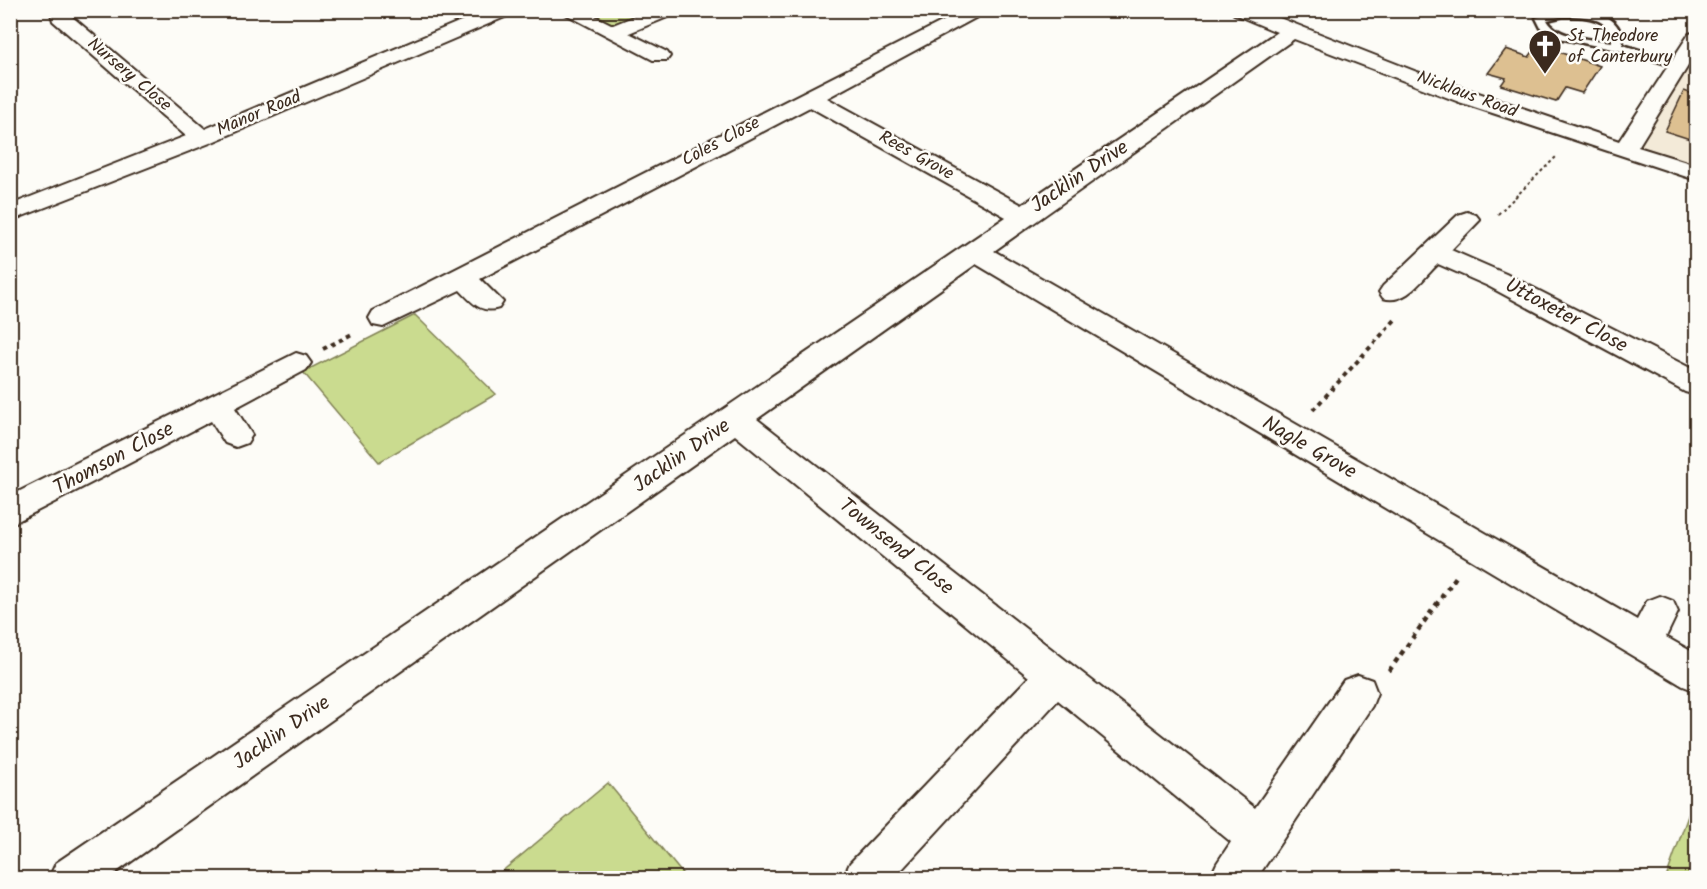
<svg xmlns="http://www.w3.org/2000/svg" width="1707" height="889" font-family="Kalam,sans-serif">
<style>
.built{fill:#f3ead8}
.green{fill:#cadb8f;stroke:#828256;stroke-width:1.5}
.building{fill:#ddc091;stroke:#3b2a1e;stroke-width:1.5}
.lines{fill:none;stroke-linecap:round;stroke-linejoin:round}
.service-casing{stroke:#3b2a1e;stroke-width:5}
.minor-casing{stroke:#3b2a1e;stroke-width:4}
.path-far2{stroke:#3b2a1e;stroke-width:2;stroke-dasharray:3 3;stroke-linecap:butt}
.path-far1{stroke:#3b2a1e;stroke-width:4;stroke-dasharray:4.5 4.5;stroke-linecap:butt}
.path{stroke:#3b2a1e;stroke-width:4.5;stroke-dasharray:5 5;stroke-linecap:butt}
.service{fill:#fdfcf7;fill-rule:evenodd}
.minor{fill:#fdfcf7;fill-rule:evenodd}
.labels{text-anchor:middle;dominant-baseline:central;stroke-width:5;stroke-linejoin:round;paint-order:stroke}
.far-poi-label{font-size:18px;fill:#3b2a1e;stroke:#fdfcf7;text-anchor:start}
.far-street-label{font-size:18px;fill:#3b2a1e;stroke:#fdfcf7}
.street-label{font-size:21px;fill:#3b2a1e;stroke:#fdfcf7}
</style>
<rect width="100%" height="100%" fill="#fdfcf7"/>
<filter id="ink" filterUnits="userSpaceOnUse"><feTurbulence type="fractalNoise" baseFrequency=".0167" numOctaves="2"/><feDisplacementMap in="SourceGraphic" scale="12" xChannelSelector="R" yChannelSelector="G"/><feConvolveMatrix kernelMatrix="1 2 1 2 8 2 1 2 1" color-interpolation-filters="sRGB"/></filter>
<g filter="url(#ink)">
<polygon class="built" points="1696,38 1696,173 1626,150"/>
<g class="green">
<polygon points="567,11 668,11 612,33"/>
<polygon points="415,315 496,394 379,462 303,372"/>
<polygon points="608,783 686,878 504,878 500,873"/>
<polygon points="1696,793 1696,878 1666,878"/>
</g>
<g class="building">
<polygon points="1538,45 1600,66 1582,93 1565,88 1556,102 1501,85 1506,78 1488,73 1506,49 1529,57"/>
<polygon points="1684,91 1696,95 1696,141 1665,131"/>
</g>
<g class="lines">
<g class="service-casing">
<path id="service" d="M 1562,10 C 1589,10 1621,11 1623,45 L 1683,64 L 1678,67 L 1626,52 L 1559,38 L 1541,28 L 1536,18 ZM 1564,16 C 1585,16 1611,17 1612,42 C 1593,39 1557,39 1547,20 Z"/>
</g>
<g class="minor-casing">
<g id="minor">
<polygon points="50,10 70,10 70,15 205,129 487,10 514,10 512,14 210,143 10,221 10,205 186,136 53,21"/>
<polygon points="558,10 583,10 613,25 650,10 677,10 675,14 629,33 667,52 670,56 667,60 653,60"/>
<path d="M 965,10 L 990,10 L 827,98 L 1022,205 L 1277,32 L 1234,14 L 1232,10 L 1259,10 L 1417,72 L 1619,141 L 1689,34 L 1696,32 L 1696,53 L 1638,147 L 1696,165 L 1696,180 L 1459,102 L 1294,39 L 994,251 L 1637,620 L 1647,601 L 1660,596 L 1673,601 L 1678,612 L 1666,637 L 1696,654 L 1696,691 L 1683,686 L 976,264 L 757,419 L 1255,808 L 1344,680 L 1358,675 L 1372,680 L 1377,693 L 1372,706 L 1257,878 L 1210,878 L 1217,863 L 1231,842 L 1058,700 L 894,878 L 843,878 L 850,863 L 1029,677 L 735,435 L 108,878 L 49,878 L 56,863 L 1006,217 L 810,107 L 480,279 L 503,302 L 499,308 C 480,314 472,302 460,290 L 383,327 L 373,325 L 369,318 L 373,311 Z"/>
<polygon points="1003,10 1022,10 1023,11 1013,17 1006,15"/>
<path d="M 1467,212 L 1476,215 L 1480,220 L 1451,250 L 1506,274 L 1696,371 L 1696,395 L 1685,392 L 1488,286 L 1438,264 C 1422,279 1407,305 1383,298 L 1379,292 L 1383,286 L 1458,215 Z"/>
<polygon points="296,353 306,356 311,363 306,370 235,408 252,435 247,443 236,447 225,443 211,421 10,525 10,496"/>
</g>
</g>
<polyline class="path-far2" points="1498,214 1557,156"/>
<g class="path-far1">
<polyline points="323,349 354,333"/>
<polyline points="1313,410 1395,320"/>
</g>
<polyline class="path" points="1389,671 1458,574"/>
<use href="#service" class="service"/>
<use href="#minor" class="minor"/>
</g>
</g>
<defs>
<g id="church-pin" transform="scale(1.725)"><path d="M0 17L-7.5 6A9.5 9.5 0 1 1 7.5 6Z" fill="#3b2a1e" stroke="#fdfcf7"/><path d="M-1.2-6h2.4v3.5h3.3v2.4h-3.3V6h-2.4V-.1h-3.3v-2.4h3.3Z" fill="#fff"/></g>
</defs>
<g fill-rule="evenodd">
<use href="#church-pin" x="1545" y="46"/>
</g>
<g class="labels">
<g class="far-poi-label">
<text x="1568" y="36">St Theodore<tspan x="1568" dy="21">of Canterbury</tspan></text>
</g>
<g class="far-street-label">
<text transform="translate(129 75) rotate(40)">Nursery Close</text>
<text transform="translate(1467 95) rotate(20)">Nicklaus Road</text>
<text transform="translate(259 114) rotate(-23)">Manor Road</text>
<text transform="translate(721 142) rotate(-28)">Coles Close</text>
<text transform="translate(916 156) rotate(29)">Rees Grove</text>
</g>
<g class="street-label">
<text transform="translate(1080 177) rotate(-34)">Jacklin Drive</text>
<text transform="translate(1566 316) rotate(28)">Uttoxeter Close</text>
<text transform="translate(1309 448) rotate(30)">Nagle Grove</text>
<text transform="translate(682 456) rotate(-35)">Jacklin Drive</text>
<text transform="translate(114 459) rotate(-28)">Thomson Close</text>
<text transform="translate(896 547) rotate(39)">Townsend Close</text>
<text transform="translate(282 733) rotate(-35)">Jacklin Drive</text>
</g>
</g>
<rect width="1707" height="889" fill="none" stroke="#fdfcf7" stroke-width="36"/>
<rect x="18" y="18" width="1671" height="853" fill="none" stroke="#3b2a1e" stroke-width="2" filter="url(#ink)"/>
</svg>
